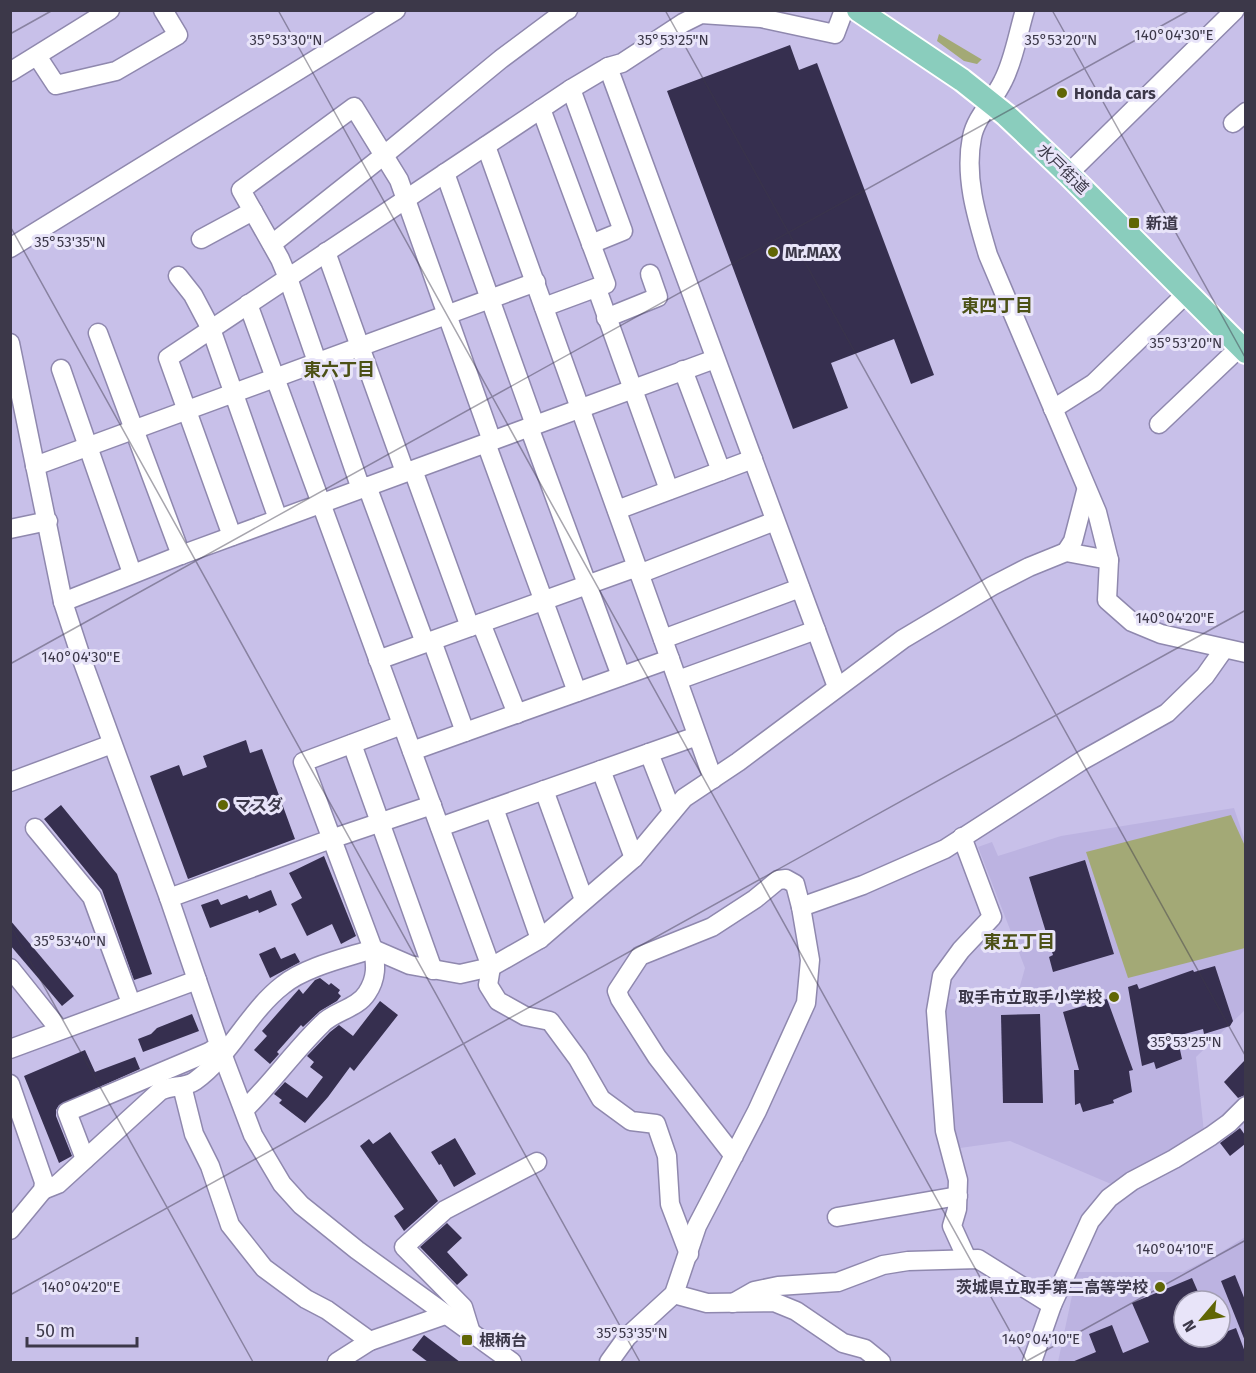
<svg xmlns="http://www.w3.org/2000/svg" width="1256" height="1373" font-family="'Fira Sans','Noto Sans JP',sans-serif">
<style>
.built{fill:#bcb3e1;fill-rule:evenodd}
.green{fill:#a3a976}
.building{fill:#362f4f}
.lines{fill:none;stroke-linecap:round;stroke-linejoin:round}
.minor-casing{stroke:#8f88ae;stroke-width:21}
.major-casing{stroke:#fff;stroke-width:26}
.minor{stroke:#fff;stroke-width:18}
.major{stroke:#8acdbd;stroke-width:22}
.ticks{fill:none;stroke:#3c3849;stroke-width:1.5;stroke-opacity:0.45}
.poi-dot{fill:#606605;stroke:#e8e4f9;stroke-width:2}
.labels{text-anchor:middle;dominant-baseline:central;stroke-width:6;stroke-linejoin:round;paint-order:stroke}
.poi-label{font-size:16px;font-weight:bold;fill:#3c3849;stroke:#e8e4f9;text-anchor:start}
.street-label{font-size:16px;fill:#3c3849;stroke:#e8e4f9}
.neighbourhood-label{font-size:18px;font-weight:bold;fill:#4c5116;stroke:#e8e4f9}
.ticks-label{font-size:15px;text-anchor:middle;fill:#3c3849;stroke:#e8e4f9;stroke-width:6;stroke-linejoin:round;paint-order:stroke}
</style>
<rect width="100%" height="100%" fill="#c8c0e9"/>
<g class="built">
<polygon points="1234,808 1245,841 1245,1010 1196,1057 1204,1132 1111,1184 1010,1141 960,1148 951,1115 947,1066 945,1000 1018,993 1025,968 978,847 992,842 998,856 1061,836"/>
<path d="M 1245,1237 L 1245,1362 L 1058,1362 L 1077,1272 L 1183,1272 L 1220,1253 ZM 1184,1301 L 1220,1301 L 1220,1337 L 1184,1337 Z"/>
</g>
<g class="green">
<polygon points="939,34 981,59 982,59 977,64 964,61 937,41"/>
<polygon points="1231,815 1245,846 1245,948 1128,978 1086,852"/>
</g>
<g class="building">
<polygon points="790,45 799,70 817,63 934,375 911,384 894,339 831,363 848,408 793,429 667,91"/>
<polygon points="246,740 250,753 262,749 295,839 188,879 150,776 179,765 183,776 207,767 203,756"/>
<polygon points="61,805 117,874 152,974 134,980 102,890 44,819"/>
<polygon points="324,856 356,936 341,944 332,924 307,936 291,904 302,898 289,873"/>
<polygon points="1085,860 1114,954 1053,972 1049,957 1053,955 1029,877"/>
<polygon points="271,890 277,905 259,913 258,910 210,928 201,905 218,899 221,905 247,895 249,899"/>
<polygon points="10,920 74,996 62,1006 10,945"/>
<polygon points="275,947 281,959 295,953 300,962 270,978 259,954"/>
<polygon points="1215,966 1233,1021 1230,1026 1204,1034 1203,1029 1177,1036 1182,1059 1156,1069 1154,1062 1142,1066 1128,987 1137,984 1139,989 1193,970 1194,972"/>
<polygon points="320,978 329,985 331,983 340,990 338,993 341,996 337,1001 320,1011 303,1027 301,1025 277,1052 279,1054 270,1064 254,1050 267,1036 262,1031 299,989 303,994 315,980"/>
<polygon points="1107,999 1133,1070 1129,1071 1132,1092 1113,1100 1114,1103 1083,1112 1080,1103 1075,1105 1074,1070 1079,1070 1063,1012"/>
<polygon points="380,1001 398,1015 354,1071 350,1067 328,1097 305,1123 279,1103 282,1100 274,1094 285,1082 307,1098 323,1077 310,1067 314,1062 307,1056 330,1032 339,1025 353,1036"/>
<polygon points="192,1014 199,1031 143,1052 138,1039 151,1034 157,1028"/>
<polygon points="1040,1014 1043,1103 1003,1103 1001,1015"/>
<polygon points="85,1050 95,1072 135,1057 140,1069 59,1105 56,1110 56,1116 72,1156 59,1163 24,1076"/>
<polygon points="1245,1060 1245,1095 1238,1098 1224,1082"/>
<polygon points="1240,1128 1245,1135 1245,1144 1230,1156 1220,1143"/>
<polygon points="390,1132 438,1201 404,1231 394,1216 404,1209 360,1146 369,1139 373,1144"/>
<polygon points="455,1138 476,1174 454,1187 441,1164 439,1165 431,1152"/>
<polygon points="447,1223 462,1238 447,1252 468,1275 457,1285 420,1247"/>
<polygon points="1235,1275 1245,1300 1245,1341 1221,1281"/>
<polygon points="1192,1278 1202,1301 1184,1301 1184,1337 1220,1337 1220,1334 1236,1328 1245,1352 1245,1362 1072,1362 1096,1352 1089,1334 1112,1325 1123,1353 1149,1342 1132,1303"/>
<polygon points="424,1335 460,1362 428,1362 412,1350"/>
</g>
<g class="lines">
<g class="minor-casing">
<g id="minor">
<path d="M 1025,10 C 1018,33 1014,60 1003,81 C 994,100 976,117 972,137 C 964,177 977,218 988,255 L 1097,512 L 1109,560 L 1107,600 L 1132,622 L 1161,634 L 1246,653"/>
<polyline points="37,56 56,85 116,71 178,35 163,10"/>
<polyline points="10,72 110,10"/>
<polyline points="571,89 623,231 591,244"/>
<polyline points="541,109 606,284 544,307"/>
<polyline points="1233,123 1246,112"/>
<polyline points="486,146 713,779"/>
<polyline points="445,173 535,425"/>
<polyline points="1068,174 1235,10"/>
<polyline points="201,239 253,211"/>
<polyline points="272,244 383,156 501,59 564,12 568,10"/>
<polyline points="10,248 396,10"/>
<polyline points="326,252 405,472"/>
<polyline points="178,276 193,295 211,329 278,519"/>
<polyline points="597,289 669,490"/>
<polyline points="248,304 491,967 488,985 498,1001 525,1016 550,1021 578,1059 601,1099 631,1121 656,1124 667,1156 670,1204 689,1254"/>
<polyline points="606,318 658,297 650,274"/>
<polyline points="98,333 181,555"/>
<polyline points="10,343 63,602 81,657 169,898 223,1056 253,1135 282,1184 301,1205 357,1250 512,1362"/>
<polyline points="61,369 132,573"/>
<polyline points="683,370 721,471"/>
<polyline points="1053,409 1094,383 1187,293"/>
<polyline points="1159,424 1240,347"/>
<polyline points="529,427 621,676"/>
<polyline points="486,443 577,692"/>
<polyline points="35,466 536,282"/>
<polyline points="413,470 470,627"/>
<polyline points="367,486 425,643"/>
<polyline points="361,489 288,278 280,259 241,190 354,107 399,180 492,441"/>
<polyline points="1086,491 1073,541 1066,552 1109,560"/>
<polyline points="617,510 753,459"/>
<polyline points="10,529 48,521"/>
<polyline points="232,536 168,358 571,89 608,67"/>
<polyline points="639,574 775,521"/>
<polyline points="63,602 181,555 715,359"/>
<polyline points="481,623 517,714"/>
<polyline points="663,639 800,588"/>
<polyline points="432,641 465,732"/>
<polyline points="378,660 637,567"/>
<polyline points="678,680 816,630"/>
<polyline points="837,687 608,67 622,63 683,23 701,14 761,18 835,34 844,10"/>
<polyline points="352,744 433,970"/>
<polyline points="412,751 670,659"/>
<polyline points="649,753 672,812"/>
<polyline points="601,770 634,858"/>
<polyline points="10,782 112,744"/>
<polyline points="544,790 584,900"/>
<polyline points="494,808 540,939"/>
<polyline points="440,827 697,736"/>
<polyline points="35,828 92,897 131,1003"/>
<polyline points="962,837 992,917 961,950 942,976 936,1011 945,1131 958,1180 957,1209 952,1226 967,1259"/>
<polyline points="169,898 331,839 432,805"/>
<polyline points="801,907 863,885 945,849 1083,760 1167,713 1205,676 1224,649"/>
<polyline points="10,968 59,1029"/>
<polyline points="10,1049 197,980"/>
<polyline points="10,1084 44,1182 43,1190 10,1230"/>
<polyline points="182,1086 194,1134 210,1166 230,1225 264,1268 306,1299 327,1310 370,1341"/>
<path d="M 244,1110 C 272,1083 294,1051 322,1024 C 334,1011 357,1009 367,993 C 377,978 376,965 373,949 L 303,762 L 402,725"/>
<polyline points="85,1159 67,1112 209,1052 220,1045"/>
<path d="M 43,1190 L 58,1184 L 160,1091 C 171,1085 185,1088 195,1081 C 231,1055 248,1012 283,985 C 305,967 345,958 373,949 L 410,965 L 460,974 L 491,967 L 540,939 L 634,858 L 684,798 L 738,762 L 903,639 L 992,586 L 1029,567 L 1066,552"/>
<polyline points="837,1217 958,1196"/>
<polyline points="674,1294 707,1303 774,1302 796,1311 843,1343 865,1349 881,1362"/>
<polyline points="733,1303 754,1291 778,1286 838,1282 883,1265 908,1261 978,1259 1052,1305"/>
<polyline points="471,1333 463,1307 404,1247 445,1210 537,1162"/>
<polyline points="337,1362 370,1341 445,1315"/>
<polyline points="609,1362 627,1337 674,1294 697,1226 757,1111 806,1003 810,960 801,907 795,884 786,879 778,880 755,899 712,927 640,956 617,991 620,999 657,1057 734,1156"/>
<polyline points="1032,1362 1052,1305 1090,1221 1109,1198 1132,1181 1174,1159 1211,1136 1229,1123 1246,1106"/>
</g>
</g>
<g class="major-casing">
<polyline id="major" points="858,10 962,80 1006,115 1068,174 1246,352"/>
</g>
<use href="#minor" class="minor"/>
<use href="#major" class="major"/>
</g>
<path class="ticks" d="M 278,10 L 1027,1362M 665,10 L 1246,1057M 1052,10 L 1246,359M 10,34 L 53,10M 10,226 L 640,1362M 10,664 L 1190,10M 10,925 L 253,1362M 10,1295 L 1246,610M 1025,1362 L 1246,1240"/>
<g class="poi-dot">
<circle cx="1062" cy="93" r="6"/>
<rect x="1128" y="217" width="12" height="12" rx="3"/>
<circle cx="773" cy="252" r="6"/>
<circle cx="223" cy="805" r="6"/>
<circle cx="1114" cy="997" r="6"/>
<circle cx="1160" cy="1287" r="6"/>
<rect x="461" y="1334" width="12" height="12" rx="3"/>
</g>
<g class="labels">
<g class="poi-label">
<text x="1074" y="93">Honda cars</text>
<text x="1146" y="223">新道</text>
<text x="785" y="252">Mr.MAX</text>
<text x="235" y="805">マスダ</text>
<text x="1102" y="997" text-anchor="end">取手市立取手小学校</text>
<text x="1148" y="1287" text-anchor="end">茨城県立取手第二高等学校</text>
<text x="479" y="1340">根柄台</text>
</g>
<g class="street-label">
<text transform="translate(1063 169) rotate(44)">水戸街道</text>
</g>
<g class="neighbourhood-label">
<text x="997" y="306">東四丁目</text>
<text x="339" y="370">東六丁目</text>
<text x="1019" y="942">東五丁目</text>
</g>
</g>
<g class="ticks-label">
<text x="1174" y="40">140°04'30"E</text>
<text x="286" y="45">35°53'30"N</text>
<text x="673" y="45">35°53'25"N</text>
<text x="1061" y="45">35°53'20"N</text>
<text x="70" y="247">35°53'35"N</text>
<text x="1186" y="348">35°53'20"N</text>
<text x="1175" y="623">140°04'20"E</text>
<text x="81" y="662">140°04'30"E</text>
<text x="70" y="946">35°53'40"N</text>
<text x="1186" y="1047">35°53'25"N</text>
<text x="1175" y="1254">140°04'10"E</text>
<text x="81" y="1292">140°04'20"E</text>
<text x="632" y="1338">35°53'35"N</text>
<text x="1041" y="1344">140°04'10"E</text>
</g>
<rect width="1256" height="1373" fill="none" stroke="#3c3849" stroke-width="24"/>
<g transform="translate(1202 1319) rotate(241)"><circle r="28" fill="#e8e4f9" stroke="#a39fb3" stroke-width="1.5"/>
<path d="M0-4.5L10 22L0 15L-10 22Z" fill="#606605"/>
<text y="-9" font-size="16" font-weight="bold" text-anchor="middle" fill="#3c3849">N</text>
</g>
<path d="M27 1337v9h110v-9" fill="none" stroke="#3c3849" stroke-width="3"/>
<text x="36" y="1337" font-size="18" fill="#3c3849" stroke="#e8e4f9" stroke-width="4.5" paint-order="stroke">50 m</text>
</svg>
